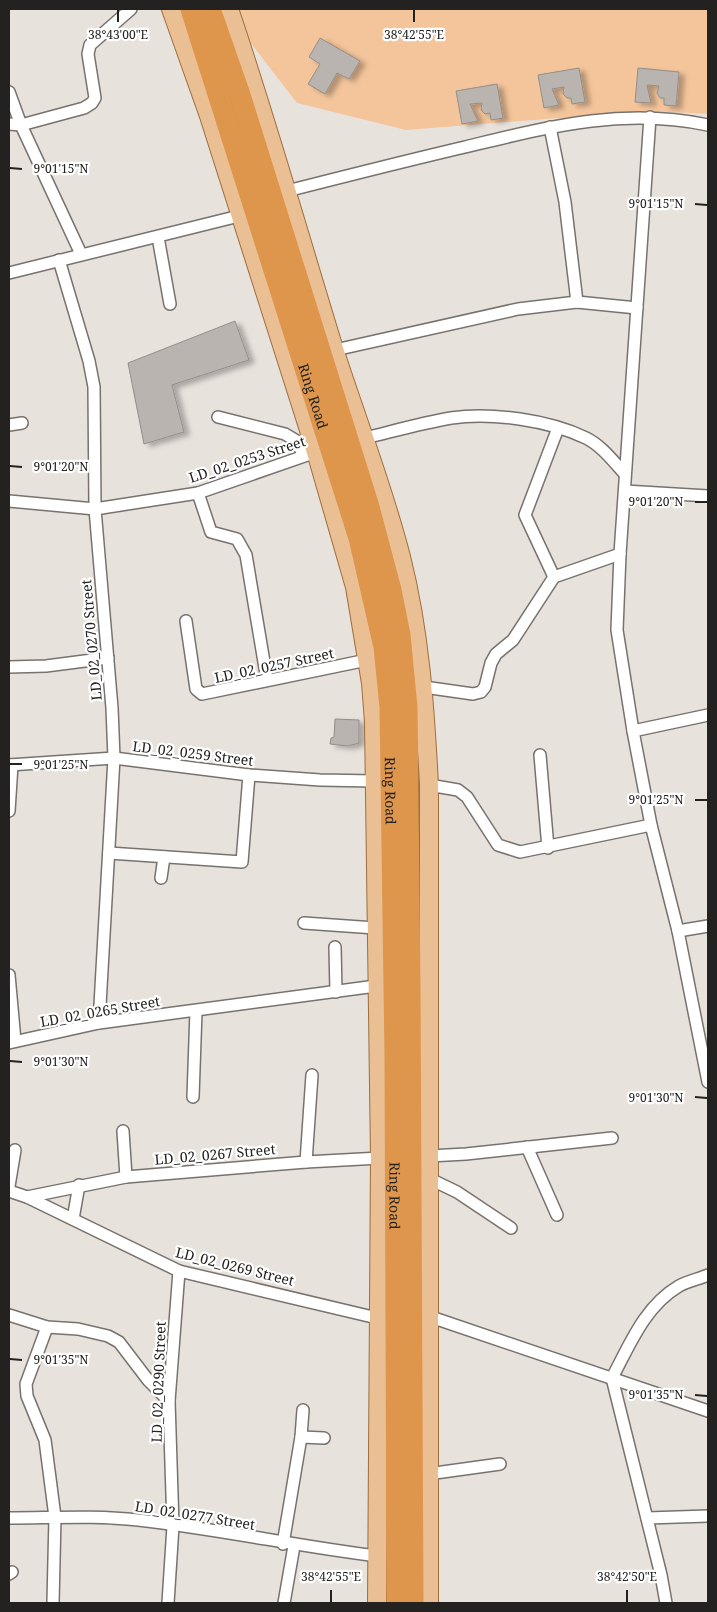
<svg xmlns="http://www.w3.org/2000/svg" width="717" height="1612" font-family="'Noto Serif',serif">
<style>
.green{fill:#f4c59b}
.building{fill:#b9b4af;stroke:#938e89;filter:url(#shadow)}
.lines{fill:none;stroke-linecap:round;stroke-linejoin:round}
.street-casing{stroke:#78726e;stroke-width:14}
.primary-casing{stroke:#9d6d3d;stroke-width:20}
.highway-casing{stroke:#9d6d3d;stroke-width:24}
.street{stroke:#fff;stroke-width:11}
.primary{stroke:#ebbf94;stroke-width:18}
.highway{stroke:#de954c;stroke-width:21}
.ticks{fill:none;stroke:#242220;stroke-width:2}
.labels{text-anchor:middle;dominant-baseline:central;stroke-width:4.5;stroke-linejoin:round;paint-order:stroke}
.street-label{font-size:14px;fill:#242220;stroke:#fff}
.ticks-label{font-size:12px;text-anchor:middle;fill:#242220;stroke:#fff;stroke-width:4.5;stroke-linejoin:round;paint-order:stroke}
</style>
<defs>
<filter id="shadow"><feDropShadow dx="5.5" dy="3" stdDeviation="2.5" flood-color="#0004"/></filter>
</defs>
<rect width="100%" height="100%" fill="#e8e2dd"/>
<polygon class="green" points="235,9 708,9 708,114 649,111 406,130 297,103 243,33"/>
<g class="building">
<polygon points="320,38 360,61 349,79 337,73 325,94 308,84 320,64 309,57"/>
<polygon points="579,68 585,102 572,104 571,98 567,98 563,94 564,87 552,89 559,105 544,108 538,75"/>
<polygon points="638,68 679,72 676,106 664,105 664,98 660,98 657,93 659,86 647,85 651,103 635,102"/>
<polygon points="497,84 503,118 491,120 490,113 485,114 481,110 482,103 470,104 478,121 462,124 456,91"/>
<polygon points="235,321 249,360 172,385 184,432 144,444 128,363"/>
<polygon points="335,719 359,720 359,743 348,746 330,744 331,738 334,737"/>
</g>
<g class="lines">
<g class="street-casing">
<g id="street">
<polyline points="9,92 21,125 81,254"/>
<polyline points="650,117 620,554 617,630 633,731 651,825 678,931 708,1082"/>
<polyline points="9,124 21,125 84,108 92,103 95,98 88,54 90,45 131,9"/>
<polyline points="550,127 565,202 577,302"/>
<path d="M 287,191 C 346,176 405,161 465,147 C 548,127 622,107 708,125"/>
<polyline points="158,237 170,304"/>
<polyline points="59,260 89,361 94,387 95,509 112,708 114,758 99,1023"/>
<polyline points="9,273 239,216"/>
<polyline points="335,350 518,309 577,302 637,308"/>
<polyline points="218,417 285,434 295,440 304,455"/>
<polyline points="9,425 22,423"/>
<path d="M 365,438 C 394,431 422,423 451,418 C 491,412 549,420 586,438 C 602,446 613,461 625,474"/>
<polyline points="625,491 708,496"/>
<polyline points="198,493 211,532 237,539 246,555 267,680"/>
<polyline points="9,501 95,509 198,493 316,452"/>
<polyline points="554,577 525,515 558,428"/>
<polyline points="186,621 196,689 202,694 367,660"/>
<polyline points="9,667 46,666 108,658"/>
<polyline points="424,687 473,694 481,692 485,687 491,663 496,654 513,640 554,577 620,554"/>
<polyline points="633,731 708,715"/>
<polyline points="540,755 548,848"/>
<polyline points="9,765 114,758 249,775 320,780 374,781"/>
<polyline points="429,785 458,790 467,797 498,845 520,852 651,825"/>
<polyline points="9,811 12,765"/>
<polyline points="109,853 242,862 249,775"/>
<polyline points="161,878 164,857"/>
<polyline points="304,923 375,928"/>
<polyline points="678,931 708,926"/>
<polyline points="335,947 336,992"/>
<polyline points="9,975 15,1041"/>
<polyline points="9,1043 99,1023 376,986"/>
<polyline points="193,1097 196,1011"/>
<polyline points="123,1131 126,1177"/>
<polyline points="527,1147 557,1215"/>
<polyline points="429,1156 466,1154 612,1138"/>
<polyline points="306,1162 312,1075"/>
<polyline points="430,1179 457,1192 511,1228"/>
<polyline points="9,1186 15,1150"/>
<polyline points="9,1191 27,1197 179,1271 377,1318"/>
<polyline points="27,1197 126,1177 306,1162 380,1158"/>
<polyline points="73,1219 79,1185"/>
<polyline points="9,1315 47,1327 78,1329 108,1336 119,1342 148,1380 169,1401"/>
<polyline points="428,1316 708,1411"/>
<polyline points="47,1327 26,1384 27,1396 45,1440 55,1517 53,1603"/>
<polyline points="301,1437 324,1438"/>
<polyline points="428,1474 500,1464"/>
<path d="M 9,1518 C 52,1518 95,1515 138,1520 C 218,1529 297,1546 376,1556"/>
<polyline points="647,1518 708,1516"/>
<polyline points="283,1544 301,1437 303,1410"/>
<polyline points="9,1574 12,1572"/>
<polyline points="168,1603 173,1526 169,1401 179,1271"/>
<polyline points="284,1603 294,1546"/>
<path d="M 666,1603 L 661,1575 L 612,1378 C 630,1344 645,1306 679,1286 C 688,1281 699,1279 708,1275"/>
</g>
</g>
<g class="primary-casing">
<g id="primary">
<polyline points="171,9 209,116 316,452 355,587 371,683 374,722 380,1158 377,1603"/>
<path d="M 229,9 C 267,121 299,235 334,349 C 356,418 383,486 401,557 C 420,632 425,708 429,785 L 429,1603"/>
</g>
</g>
<g class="highway-casing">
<g id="highway">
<path id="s1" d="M 191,9 L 359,538 L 384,647 L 390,707 L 395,1055 L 397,1603"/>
<polyline points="210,9 240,95 369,507 391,590 400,635 407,707 410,987 413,1603"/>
</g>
</g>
<use href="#street" class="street"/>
<use href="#primary" class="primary"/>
<use href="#highway" class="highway"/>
</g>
<path class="ticks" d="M 118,22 L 118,10M 414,22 L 414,10M 10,168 L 22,169M 695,204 L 707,205M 10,466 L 22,467M 695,502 L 707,502M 10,764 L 22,764M 695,800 L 707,800M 10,1061 L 22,1062M 695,1097 L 707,1098M 10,1359 L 22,1360M 695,1395 L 707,1396M 331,1602 L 331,1590M 627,1602 L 627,1590"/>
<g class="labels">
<g class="street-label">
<text stroke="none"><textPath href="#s1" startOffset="406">Ring Road</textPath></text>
<text transform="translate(247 459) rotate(-18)">LD_02_0253 Street</text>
<text transform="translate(91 640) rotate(-95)">LD_02_0270 Street</text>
<text transform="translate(274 665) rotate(-12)">LD_02_0257 Street</text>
<text transform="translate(193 753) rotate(7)">LD_02_0259 Street</text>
<text stroke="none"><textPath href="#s1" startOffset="811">Ring Road</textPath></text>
<text transform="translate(100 1011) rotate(-10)">LD_02_0265 Street</text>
<text transform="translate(215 1154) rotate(-5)">LD_02_0267 Street</text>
<text stroke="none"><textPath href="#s1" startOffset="1216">Ring Road</textPath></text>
<text transform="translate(235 1266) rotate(14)">LD_02_0269 Street</text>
<text transform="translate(158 1382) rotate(-88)">LD_02_0290 Street</text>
<text transform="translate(195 1515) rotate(9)">LD_02_0277 Street</text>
</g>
</g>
<g class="ticks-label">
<text x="118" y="39">38°43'00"E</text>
<text x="414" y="39">38°42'55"E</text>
<text x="61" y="173">9°01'15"N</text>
<text x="656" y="208">9°01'15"N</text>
<text x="61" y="471">9°01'20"N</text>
<text x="656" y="506">9°01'20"N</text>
<text x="61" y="769">9°01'25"N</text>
<text x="656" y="804">9°01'25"N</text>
<text x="61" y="1066">9°01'30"N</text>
<text x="656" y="1102">9°01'30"N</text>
<text x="61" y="1364">9°01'35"N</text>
<text x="656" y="1399">9°01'35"N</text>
<text x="331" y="1581">38°42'55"E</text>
<text x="627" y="1581">38°42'50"E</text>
</g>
<rect width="717" height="1612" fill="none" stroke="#242220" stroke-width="20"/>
</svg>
